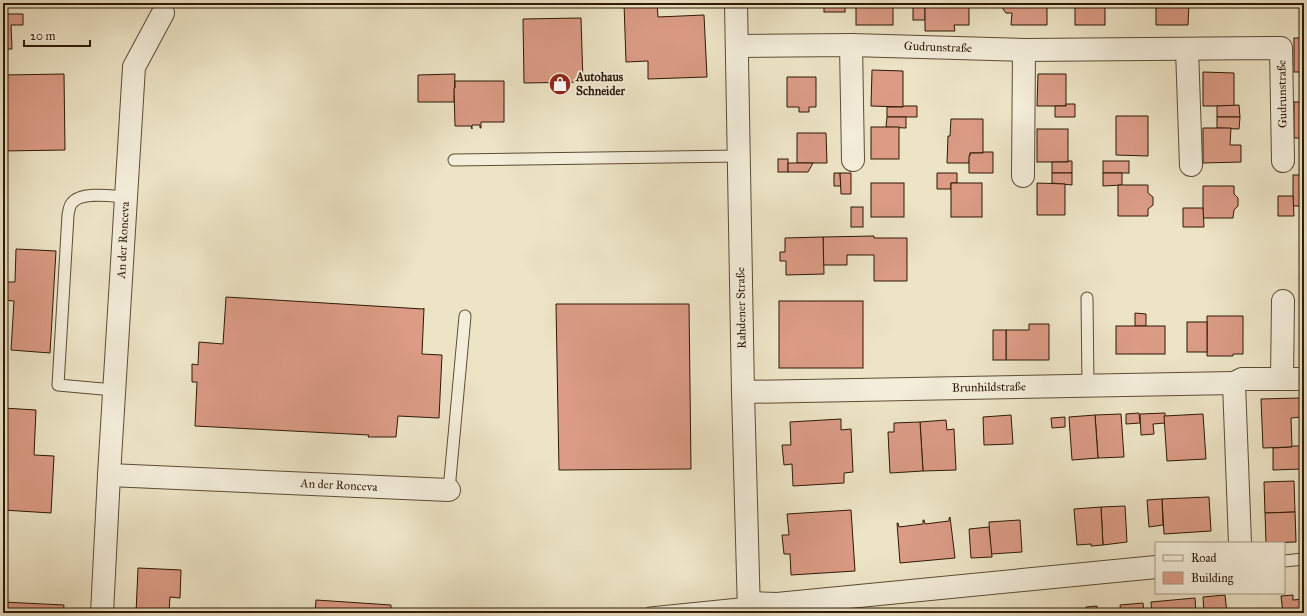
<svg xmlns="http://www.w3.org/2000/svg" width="1307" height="616" font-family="'IM FELL Great Primer',serif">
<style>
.building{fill:#db9b85;stroke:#2d1904}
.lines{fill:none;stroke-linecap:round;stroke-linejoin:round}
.service-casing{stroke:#5d4c34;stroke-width:13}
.minor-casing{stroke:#5d4c34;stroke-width:24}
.service{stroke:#f3edda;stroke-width:11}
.minor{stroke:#f3edda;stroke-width:22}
.labels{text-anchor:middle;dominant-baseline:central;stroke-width:4;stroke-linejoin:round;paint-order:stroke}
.street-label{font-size:12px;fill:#2d1904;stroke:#f3edda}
.poi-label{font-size:12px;font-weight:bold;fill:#2d1904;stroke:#f3edda;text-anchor:start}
</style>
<rect width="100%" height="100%" fill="#ede4c6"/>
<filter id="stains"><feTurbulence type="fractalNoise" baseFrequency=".005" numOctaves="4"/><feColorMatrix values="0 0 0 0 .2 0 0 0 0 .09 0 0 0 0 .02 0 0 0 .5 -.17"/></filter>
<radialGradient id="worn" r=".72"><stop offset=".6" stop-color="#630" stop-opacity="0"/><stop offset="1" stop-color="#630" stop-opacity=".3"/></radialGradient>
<g class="building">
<polygon points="516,3 610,3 610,6 516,7"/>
<polygon points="624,3 657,3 658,17 704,15 707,77 648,79 648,61 626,62"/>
<rect x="824" y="3" width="21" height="9"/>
<rect x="856" y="3" width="37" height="22"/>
<rect x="913" y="3" width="12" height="17"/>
<polygon points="925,3 969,3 969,25 954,25 955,31 925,31"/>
<polygon points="1004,3 1047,3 1047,25 1011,25 1012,13 1006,13 1003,9"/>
<rect x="1075" y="3" width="30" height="22"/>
<polygon points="1156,3 1189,3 1188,25 1156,25"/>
<polygon points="3,14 23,14 23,25 11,25 12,49 3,49"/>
<polygon points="581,18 583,82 524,83 523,19"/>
<rect x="1294" y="38" width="10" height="34"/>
<polygon points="872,70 903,71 903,107 871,106"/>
<polygon points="1203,72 1234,73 1234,106 1203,106"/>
<polygon points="64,74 65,150 3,151 3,75"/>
<polygon points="455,74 454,102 418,102 418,75"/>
<polygon points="1038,74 1066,74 1066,106 1037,106"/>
<polygon points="787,77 816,77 816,107 809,107 809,112 799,112 799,107 787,107"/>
<polygon points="455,81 504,81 504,122 481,122 481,128 480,128 480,125 472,125 472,129 471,126 455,126 454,88 455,88"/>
<rect x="1294" y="102" width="10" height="36"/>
<polygon points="1066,104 1075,104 1075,117 1055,117 1055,106 1066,106"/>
<polygon points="1239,105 1240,117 1217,117 1217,106"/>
<polygon points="903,106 917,106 917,117 887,117 887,107 903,107"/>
<polygon points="1116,116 1148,116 1148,156 1116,155"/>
<polygon points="887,117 906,117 906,128 886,127"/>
<polygon points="1217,117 1240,117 1239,129 1217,128"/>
<polygon points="951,119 983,119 983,153 970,153 969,163 947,163 948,136 950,136"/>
<rect x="871" y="127" width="28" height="32"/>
<polygon points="1203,128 1231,128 1230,145 1241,145 1241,162 1203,163"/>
<rect x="1037" y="129" width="31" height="33"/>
<polygon points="797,133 826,133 827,163 797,163"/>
<polygon points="983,152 993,152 993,173 969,173 969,156 970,156 970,153 983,153"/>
<rect x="778" y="159" width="10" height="13"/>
<polygon points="1068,161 1072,161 1072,173 1052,173 1052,162 1068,162"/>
<rect x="1103" y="161" width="26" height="12"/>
<polygon points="788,163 813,163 808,172 788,172"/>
<polygon points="834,173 840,173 841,186 834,186"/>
<polygon points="840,173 851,173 851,194 841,194"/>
<polygon points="937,173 957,173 957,183 951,183 951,189 937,189"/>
<polygon points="1052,173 1072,173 1072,185 1052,183"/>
<polygon points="1103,173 1122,173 1122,185 1103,186"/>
<rect x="1293" y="175" width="11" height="31"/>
<rect x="871" y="183" width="33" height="34"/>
<rect x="951" y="183" width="31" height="34"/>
<polygon points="1037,183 1065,184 1065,215 1037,215"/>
<polygon points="1118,185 1148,185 1148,193 1153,197 1153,205 1148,209 1148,216 1118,216"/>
<polygon points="1203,186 1234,186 1234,194 1238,198 1238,206 1234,210 1233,218 1203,218"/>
<polygon points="1278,196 1293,196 1294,216 1278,216"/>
<rect x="851" y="207" width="12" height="20"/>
<polygon points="1183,208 1203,208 1204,227 1183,227"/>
<polygon points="874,236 874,238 907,238 907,281 874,281 874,255 847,255 847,265 823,265 823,237"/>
<polygon points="823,237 824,274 786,275 786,261 780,261 780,252 785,252 785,238"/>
<polygon points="16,249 56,251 50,353 11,350 14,301 3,300 3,282 15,282"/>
<polygon points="226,297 423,309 424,308 422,354 442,355 439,418 398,416 396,437 368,437 369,435 195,426 197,382 192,382 192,364 198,365 199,342 223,344"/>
<rect x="779" y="301" width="84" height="67"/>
<polygon points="556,304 689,304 691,469 559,470"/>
<polygon points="1135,313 1146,314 1146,326 1135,326"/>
<polygon points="1207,316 1243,316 1243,354 1233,354 1233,356 1207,356"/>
<rect x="1187" y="322" width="20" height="30"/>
<polygon points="1029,324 1049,324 1049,360 1006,360 1006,330 1029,330"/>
<rect x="1116" y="326" width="49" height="28"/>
<rect x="993" y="330" width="13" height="30"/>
<polygon points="1300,398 1301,417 1291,418 1292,447 1263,448 1261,399"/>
<polygon points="3,408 36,410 34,455 54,456 51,513 3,510"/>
<polygon points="1139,413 1140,423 1126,424 1126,414"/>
<polygon points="1165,413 1165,423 1153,424 1154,434 1141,435 1140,414"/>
<polygon points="1121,414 1124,457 1098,458 1095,415"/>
<polygon points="1203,414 1206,459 1167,461 1164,416"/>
<polygon points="1011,415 1013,444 984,445 983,417"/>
<polygon points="1095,415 1098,458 1072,460 1069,417"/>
<polygon points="1065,417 1065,427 1052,428 1051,418"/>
<polygon points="841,419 841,430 851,429 853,472 844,473 844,483 793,486 792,464 784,465 782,445 791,445 790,422"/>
<polygon points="946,420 947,430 954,429 956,470 923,471 920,422"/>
<polygon points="920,422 923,471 890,473 888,432 894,432 894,423"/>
<polygon points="1293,446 1301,446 1302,469 1273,470 1273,448 1292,447"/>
<polygon points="1294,481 1295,512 1265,513 1264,482"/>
<polygon points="1209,497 1211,531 1164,534 1162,499"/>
<polygon points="1162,499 1163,525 1149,527 1147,500"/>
<polygon points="1125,506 1127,542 1103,545 1101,507"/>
<polygon points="1101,507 1103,545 1091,546 1091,544 1077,545 1074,509"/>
<polygon points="851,510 855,571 791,575 790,554 784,554 782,535 789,535 787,514"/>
<polygon points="1295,512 1296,542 1266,543 1265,513"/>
<polygon points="950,517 955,558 900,563 897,523 898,523 899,527 923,524 923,520 924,520 925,524 949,521 949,518"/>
<polygon points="1020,520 1022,552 991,554 989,522"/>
<polygon points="989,527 992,557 971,558 969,529"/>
<polygon points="138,568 181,570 180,598 170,597 169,613 136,613"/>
<polygon points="1225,595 1227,613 1204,613 1203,597"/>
<polygon points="1293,595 1293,600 1304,599 1304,613 1283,613 1281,596"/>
<polygon points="1195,598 1196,613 1152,613 1151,602"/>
<polygon points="316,600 391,605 391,613 315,613"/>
<polygon points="3,602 64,605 63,613 3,613"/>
<polygon points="1143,603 1144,613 1121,613 1120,605"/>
<polygon points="1097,606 1098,613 1086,613 1086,607"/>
</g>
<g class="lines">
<g class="service-casing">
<g id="service">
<polyline points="454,160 739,156"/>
<polyline points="1087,298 1088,386"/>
<path d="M 114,390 L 58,385 L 68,215 C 69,211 69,206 72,203 C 81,191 112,196 126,197"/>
<polyline points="449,490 465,316"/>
<polyline points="1284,561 1304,559"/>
<polyline points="650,613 749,603"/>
</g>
</g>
<g class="minor-casing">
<g id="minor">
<polyline points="736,3 743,392 749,613"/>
<polyline points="851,45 853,160"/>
<polyline points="737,46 851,45 1024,50 1281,48 1283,161"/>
<polyline points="1187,49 1191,165"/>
<polyline points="1023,176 1024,50"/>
<polyline points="1282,379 1283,301"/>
<polyline points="1234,383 1242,379 1304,379"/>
<polyline points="743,392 1234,383 1240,543"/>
<polyline points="109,475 449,490"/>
<polyline points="749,603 777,604 1156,567"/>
<polyline points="102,613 109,475 134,67 163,13"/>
</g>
</g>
<use href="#service" class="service"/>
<use href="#minor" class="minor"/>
</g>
<defs>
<g id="shop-disc" transform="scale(1.15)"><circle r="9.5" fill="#8f2418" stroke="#f3edda"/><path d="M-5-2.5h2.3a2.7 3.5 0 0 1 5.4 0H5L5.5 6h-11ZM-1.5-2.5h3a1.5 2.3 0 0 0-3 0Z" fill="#fff"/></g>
</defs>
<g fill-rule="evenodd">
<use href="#shop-disc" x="560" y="84"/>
</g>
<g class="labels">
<g class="street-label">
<text transform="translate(938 47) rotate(2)">Gudrunstraße</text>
<text transform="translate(1282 94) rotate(-91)">Gudrunstraße</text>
<text transform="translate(123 240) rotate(-87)">An der Ronceva</text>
<text transform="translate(741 308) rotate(-91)">Rahdener Straße</text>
<text transform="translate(989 387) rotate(-1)">Brunhildstraße</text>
<text transform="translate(339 485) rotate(3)">An der Ronceva</text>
</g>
<g class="poi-label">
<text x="576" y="77">Autohaus<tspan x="576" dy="14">Schneider</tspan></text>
</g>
</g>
<rect width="1307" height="616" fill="none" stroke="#ede4c6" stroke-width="16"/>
<rect x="4" y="4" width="1299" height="608" fill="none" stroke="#2d1904" stroke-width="2"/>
<rect x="8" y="8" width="1291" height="600" fill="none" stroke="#2d1904"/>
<rect x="1155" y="542" width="130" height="52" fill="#f3edda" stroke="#a49884"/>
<rect x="1163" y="555" width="20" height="6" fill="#f3edda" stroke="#a49884"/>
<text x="1191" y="562" font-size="12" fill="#2d1904">Road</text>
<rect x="1163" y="572" width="20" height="12" fill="#db9b85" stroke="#a49884"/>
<text x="1191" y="582" font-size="12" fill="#2d1904">Building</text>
<path d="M24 40v6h66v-6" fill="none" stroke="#2d1904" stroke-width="2"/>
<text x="30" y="40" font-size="12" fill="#2d1904" stroke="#f3edda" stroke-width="3" paint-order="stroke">20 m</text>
<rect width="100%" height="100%" filter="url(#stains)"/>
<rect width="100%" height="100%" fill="url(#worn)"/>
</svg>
